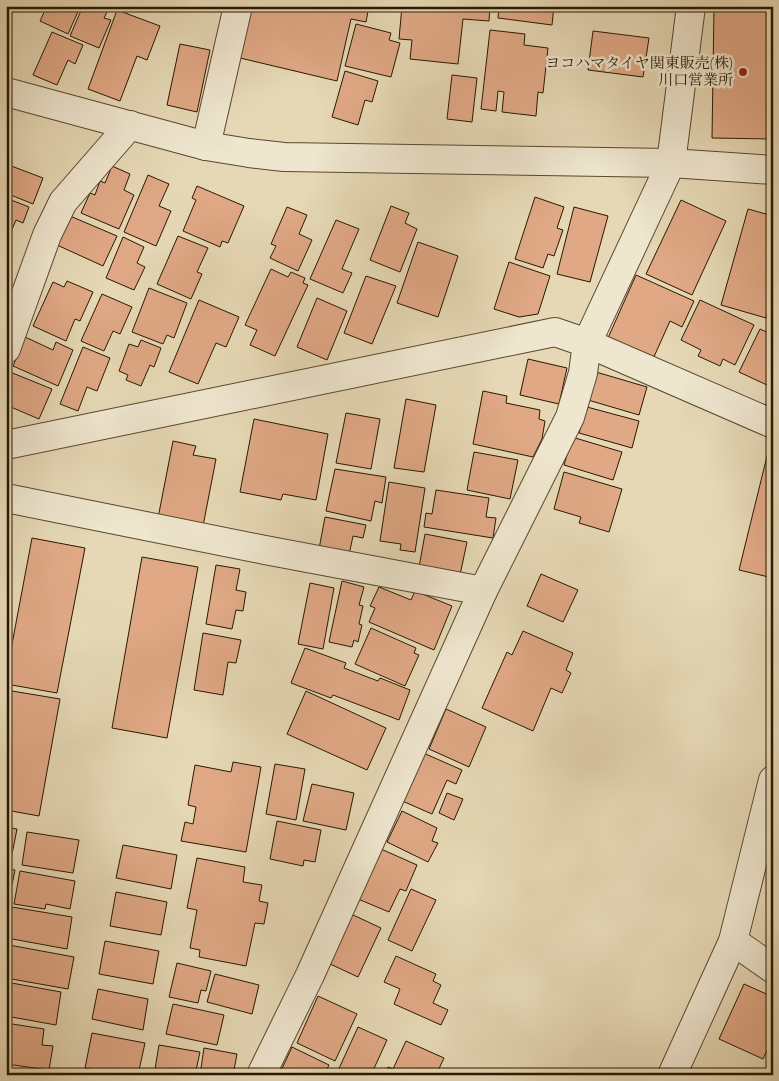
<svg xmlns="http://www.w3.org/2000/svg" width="779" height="1081" font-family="'IM FELL Double Pica','Noto Serif JP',serif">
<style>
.building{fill:#e0a885;stroke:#281801}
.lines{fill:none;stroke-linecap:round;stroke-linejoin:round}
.minor-casing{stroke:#58482e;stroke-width:30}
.minor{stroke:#efe6cf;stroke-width:28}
.poi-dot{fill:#8f2418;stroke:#efe6cf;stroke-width:2}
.labels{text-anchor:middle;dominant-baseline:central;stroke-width:5;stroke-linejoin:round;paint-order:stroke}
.poi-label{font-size:15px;fill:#281801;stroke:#efe6cf;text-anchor:end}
</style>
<rect width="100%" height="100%" fill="#e6d8b5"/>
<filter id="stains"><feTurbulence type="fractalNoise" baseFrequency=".004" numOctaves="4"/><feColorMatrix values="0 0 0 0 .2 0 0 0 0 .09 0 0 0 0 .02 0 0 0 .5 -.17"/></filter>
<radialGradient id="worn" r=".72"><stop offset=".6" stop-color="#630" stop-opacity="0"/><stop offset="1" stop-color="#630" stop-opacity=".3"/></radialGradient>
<g class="building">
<polygon points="47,6 77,6 80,7 68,34 40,21"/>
<polygon points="83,6 110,6 104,18 111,20 99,48 70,36"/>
<polygon points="252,6 369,6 366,22 351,19 337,81 240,58"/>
<polygon points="402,6 490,6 489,21 463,19 458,64 410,59 412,40 399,39"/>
<polygon points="499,6 554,6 552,25 498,18"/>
<polygon points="714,6 773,6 773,139 712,138"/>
<polygon points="117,10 160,26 147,60 137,56 120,101 88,89"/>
<polygon points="356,24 391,33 389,40 400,43 391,77 345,66"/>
<polygon points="490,30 525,34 524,45 548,48 543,93 538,92 536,116 502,112 504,92 498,91 496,111 481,109"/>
<polygon points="593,31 649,38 643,77 588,70"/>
<polygon points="52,32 83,45 75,64 68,60 57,85 33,75"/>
<polygon points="180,44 210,50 197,112 167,105"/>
<polygon points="345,71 378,81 372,102 365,100 358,125 332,117"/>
<polygon points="452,75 477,78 472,122 447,119"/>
<polygon points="6,164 43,178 33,204 6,193"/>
<polygon points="112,166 130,174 124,190 134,195 119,229 81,213 90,193 95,195 100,181 105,183"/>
<polygon points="148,175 169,184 159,206 171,211 156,246 124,232"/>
<polygon points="197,186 244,206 228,243 222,241 220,247 183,231 196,200 192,198"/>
<polygon points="535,197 564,207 557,228 563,230 554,256 548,254 543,268 515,259"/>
<polygon points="6,198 29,207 23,223 16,220 10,234 6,232"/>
<polygon points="681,200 726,221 692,295 646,274"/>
<polygon points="391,206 409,213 405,223 417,229 400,272 370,260"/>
<polygon points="287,207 307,215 299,234 312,240 298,271 270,258 276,246 271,244"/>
<polygon points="574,207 608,216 590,282 557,274"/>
<polygon points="748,209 773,216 773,296 766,318 721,305"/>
<polygon points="70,216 117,236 103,266 57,245"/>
<polygon points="336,220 359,229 342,269 352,273 343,293 310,279"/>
<polygon points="178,236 208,248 197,272 202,274 191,299 157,284"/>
<polygon points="123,237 144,247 137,263 145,267 134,290 106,278"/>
<polygon points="418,242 458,256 438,317 397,303"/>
<polygon points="509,262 550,276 538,314 519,317 494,309"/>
<polygon points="271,269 288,277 291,272 305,278 303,283 308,285 275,356 250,345 257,330 245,325"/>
<polygon points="636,275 694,301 682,327 670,321 653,359 608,338"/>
<polygon points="366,276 396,286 372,344 344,333"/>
<polygon points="67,281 93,292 80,321 75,319 66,341 33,326 53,282 64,287"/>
<polygon points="149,288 187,303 174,338 167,335 163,344 132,332"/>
<polygon points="102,294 132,307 120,334 113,331 104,351 81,341"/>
<polygon points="317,298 347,311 327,360 297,347"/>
<polygon points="199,300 239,317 226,347 216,343 198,384 169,372"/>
<polygon points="700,300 754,325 735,365 723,359 720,366 698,356 701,350 681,340"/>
<polygon points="760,329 773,335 773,372 767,385 739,372"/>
<polygon points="25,337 53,350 56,342 73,350 58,386 13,366"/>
<polygon points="141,340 161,348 154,367 150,365 141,386 126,380 128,375 119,371 129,344 138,347"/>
<polygon points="83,347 110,358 97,391 87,387 78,411 60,404"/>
<polygon points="528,359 567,368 559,404 520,395"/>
<polygon points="10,372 52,389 39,419 6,405 6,381"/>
<polygon points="596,372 647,387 639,415 588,400"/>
<polygon points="483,391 507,396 506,403 540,410 539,419 545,421 542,439 533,457 473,444"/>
<polygon points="406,399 436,405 424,472 394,468"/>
<polygon points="587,407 639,421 632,448 579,433"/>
<polygon points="346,413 380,419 371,469 336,463"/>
<polygon points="254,419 328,434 316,500 283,494 281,500 240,492"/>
<polygon points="572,437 622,452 613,480 564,465"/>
<polygon points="173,441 196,446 193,455 216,459 203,526 158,518"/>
<polygon points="770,444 773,445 773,578 739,570"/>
<polygon points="474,452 518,460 510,499 467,490"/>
<polygon points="335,469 386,477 382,503 375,501 371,521 326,511"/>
<polygon points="564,472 622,489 609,532 579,523 581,517 554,509"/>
<polygon points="389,482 425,488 415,552 400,550 401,544 380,541"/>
<polygon points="436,490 489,498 486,517 496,518 493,538 424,527 426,513 432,514"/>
<polygon points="325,517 366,525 363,538 353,536 349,555 319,549"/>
<polygon points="425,534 467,542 460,575 419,567"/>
<polygon points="32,538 85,548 57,693 6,684 6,676"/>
<polygon points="142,557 198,567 167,738 112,728"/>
<polygon points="216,565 240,569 236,590 246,592 243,611 236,610 232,629 206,624"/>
<polygon points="541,574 578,590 563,622 527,606"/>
<polygon points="342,581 364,587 359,605 363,606 359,624 362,625 358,642 354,640 352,647 329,642"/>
<polygon points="310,583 334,588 323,649 298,644"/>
<polygon points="379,587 411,600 415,591 452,606 434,650 369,622 375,608 370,606"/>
<polygon points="371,628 416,648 414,653 419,655 405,686 355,664"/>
<polygon points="523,631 573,653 566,670 571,673 562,693 551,688 533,731 482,708 507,652 512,655"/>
<polygon points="203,633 241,640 236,663 228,662 223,695 194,690"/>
<polygon points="305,648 346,663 344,668 378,681 380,678 410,690 399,720 333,695 331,698 291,683"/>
<polygon points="6,690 60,699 39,816 6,810"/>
<polygon points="306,691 386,728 367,770 287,734"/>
<polygon points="446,709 486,727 469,767 429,749"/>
<polygon points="421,752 462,770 456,784 447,780 432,814 400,800"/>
<polygon points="233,762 261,767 246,852 181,841 185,822 193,824 196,807 188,805 195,765 231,772"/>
<polygon points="275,764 305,769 296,820 266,814"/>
<polygon points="312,784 354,793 346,830 303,821"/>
<polygon points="447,793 463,799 454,820 439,813"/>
<polygon points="402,811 437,828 432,841 438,843 428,862 387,842"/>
<polygon points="277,821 321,830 315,862 304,860 303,866 270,859"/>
<polygon points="6,827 17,829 9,869 15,870 9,900 6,899"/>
<polygon points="27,832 79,840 73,873 22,865"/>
<polygon points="123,845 177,855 171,889 116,878"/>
<polygon points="381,849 417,865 406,891 400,889 389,912 358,899"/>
<polygon points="197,858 245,867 243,882 262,885 259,901 268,903 264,924 255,923 246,966 199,957 200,950 190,948 197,910 187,908"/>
<polygon points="20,871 75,881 70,909 46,904 45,909 14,904"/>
<polygon points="411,889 436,900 412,951 388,940"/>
<polygon points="116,892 167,902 161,935 110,926"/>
<polygon points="12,907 72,917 67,949 7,938"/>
<polygon points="351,914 381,928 358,977 328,963"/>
<polygon points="105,941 159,951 153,984 99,974"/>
<polygon points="9,945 74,957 68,989 6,978 6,958"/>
<polygon points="396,956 436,974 433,981 441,985 433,1003 448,1010 441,1025 394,1004 400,989 384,982"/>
<polygon points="177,963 211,971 206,991 201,990 198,1003 169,997"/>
<polygon points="215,974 259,985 252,1014 207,1002"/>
<polygon points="6,982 61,992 56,1025 6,1016"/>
<polygon points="744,984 773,997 773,1040 772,1040 763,1059 719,1039"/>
<polygon points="98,989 148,999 143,1030 92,1019"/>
<polygon points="318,996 357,1014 335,1061 297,1043"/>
<polygon points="173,1004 224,1015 217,1045 166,1034"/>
<polygon points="6,1023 44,1029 42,1045 53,1046 49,1070 6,1064"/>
<polygon points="358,1027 387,1040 371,1075 336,1075"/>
<polygon points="92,1033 145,1043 138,1075 120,1075 85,1068"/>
<polygon points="406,1041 444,1058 436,1075 384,1075 388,1067 393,1069"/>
<polygon points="159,1045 200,1052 195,1075 154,1075"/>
<polygon points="292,1047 329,1065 324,1075 279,1075"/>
<polygon points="204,1048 237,1054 233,1075 200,1075"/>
<polygon points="6,1069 37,1075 6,1075"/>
</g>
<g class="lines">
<g class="minor-casing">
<g id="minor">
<polyline points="6,92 206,146 249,153 284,157 671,163 773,170"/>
<polyline points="206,146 238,6"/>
<polyline points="6,349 47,235 63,202 130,125"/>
<polyline points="6,445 555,332 587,343 773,424"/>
<polyline points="6,498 265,550 483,591"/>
<polyline points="733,941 773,969"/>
<polyline points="261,1075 310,975 483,591 570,417 583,373 587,343 671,163 691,6"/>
<polyline points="672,1075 733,941 773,780"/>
</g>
</g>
<use href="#minor" class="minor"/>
</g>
<circle class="poi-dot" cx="743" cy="72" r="5"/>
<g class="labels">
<g class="poi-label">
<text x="733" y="63">ヨコハマタイヤ関東販売(株)<tspan x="733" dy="17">川口営業所</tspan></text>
</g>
</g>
<rect width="779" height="1081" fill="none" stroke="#e6d8b5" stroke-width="25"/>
<rect x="8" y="8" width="764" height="1066" fill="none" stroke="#281801" stroke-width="2.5"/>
<rect x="12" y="12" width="754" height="1056" fill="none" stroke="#281801"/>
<rect width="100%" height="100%" filter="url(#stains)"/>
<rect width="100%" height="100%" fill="url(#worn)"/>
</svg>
